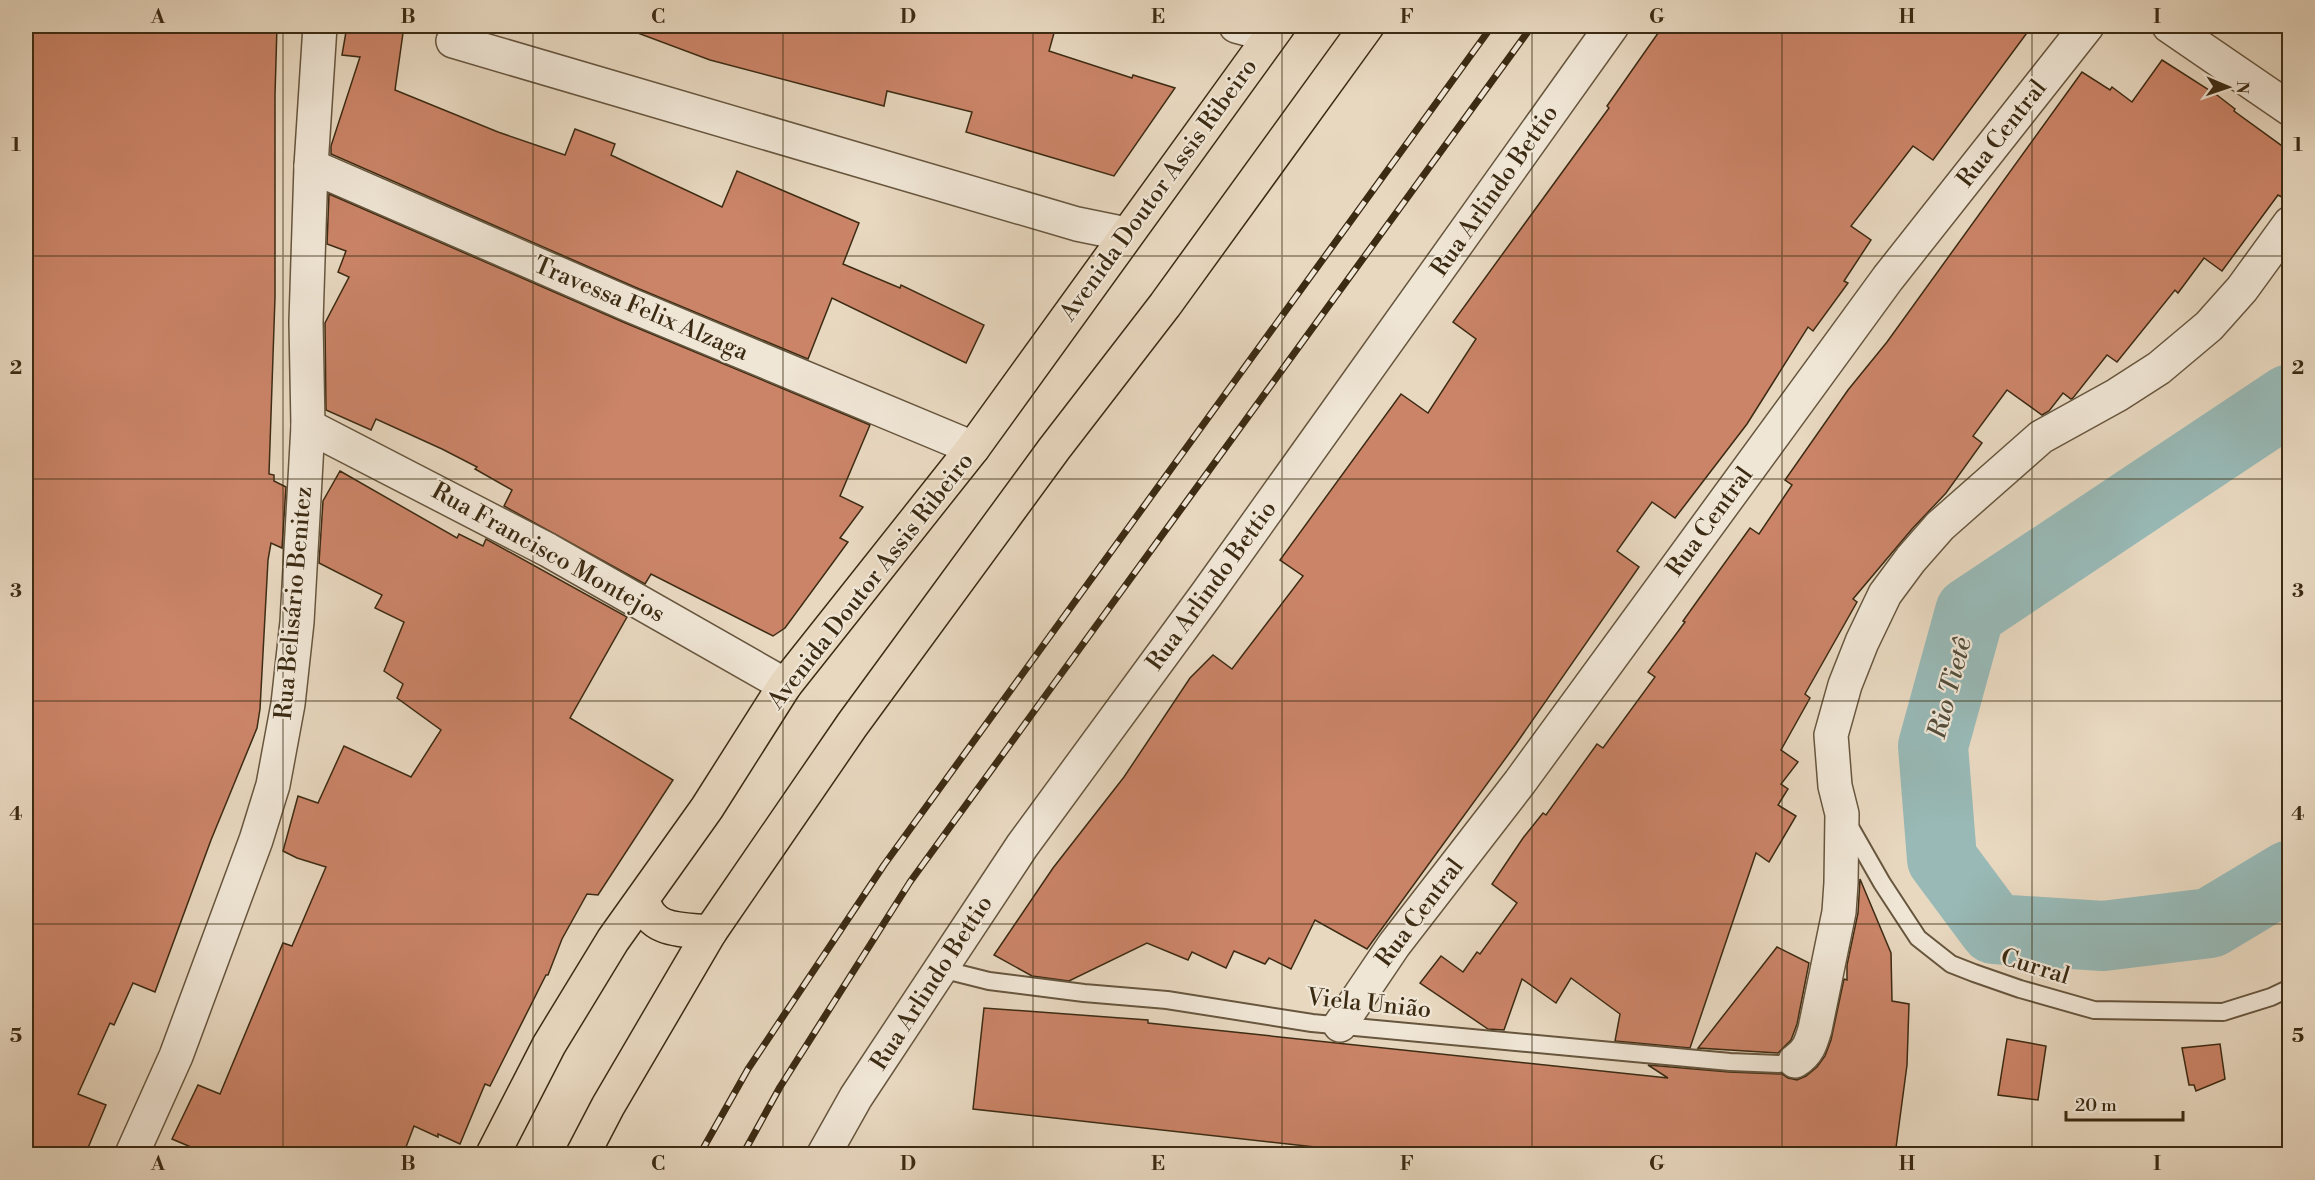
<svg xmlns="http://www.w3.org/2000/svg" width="2315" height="1180" font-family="'Libre Bodoni',serif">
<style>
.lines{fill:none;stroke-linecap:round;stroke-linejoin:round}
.river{stroke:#98b9b6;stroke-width:70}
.building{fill:#cb8468;stroke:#3c2b13;stroke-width:1.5}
.lane-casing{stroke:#67563e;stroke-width:20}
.street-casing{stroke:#67563e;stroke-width:36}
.primary-casing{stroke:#3c2b13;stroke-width:36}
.lane{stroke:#f0e6d6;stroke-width:16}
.street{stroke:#f0e6d6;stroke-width:33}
.primary{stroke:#e8d8c0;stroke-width:33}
.rail-casing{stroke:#3c2b13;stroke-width:7}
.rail{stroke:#f0e6d6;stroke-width:4.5;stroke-dasharray:14;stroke-linecap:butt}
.grid{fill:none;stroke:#3c2b13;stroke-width:1.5;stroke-opacity:0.55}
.labels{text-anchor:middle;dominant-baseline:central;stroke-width:4.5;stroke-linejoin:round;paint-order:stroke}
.street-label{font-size:24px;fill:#3c2b13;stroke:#f0e6d6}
.water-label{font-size:26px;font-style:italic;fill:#534e3c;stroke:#f0e6d6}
.neatline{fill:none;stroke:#3c2b13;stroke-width:2}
.grid-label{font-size:20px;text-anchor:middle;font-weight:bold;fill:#3c2b13}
</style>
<rect width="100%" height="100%" fill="#e8d8c0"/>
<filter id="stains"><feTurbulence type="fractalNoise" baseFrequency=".00333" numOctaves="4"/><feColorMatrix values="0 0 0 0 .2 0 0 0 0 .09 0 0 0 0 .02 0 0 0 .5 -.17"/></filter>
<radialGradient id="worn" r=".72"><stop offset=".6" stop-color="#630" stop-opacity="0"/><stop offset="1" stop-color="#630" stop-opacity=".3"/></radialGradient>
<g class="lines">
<polyline class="river" points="2290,399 1970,612 1933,746 1942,859 1994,929 2103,936 2210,923 2290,875"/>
</g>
<g class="building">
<polygon points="26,26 277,26 275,95 275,297 269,474 274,475 274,481 286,487 282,548 271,543 268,560 260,709 257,728 211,840 155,992 133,983 114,1025 110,1023 78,1094 106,1105 85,1155 26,1155"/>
<polygon points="347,26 404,26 395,90 498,132 565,155 575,129 615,144 611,155 722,207 737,171 859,223 843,264 900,288 901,285 984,325 966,363 832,298 808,359 637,288 331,154 331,146 360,57 342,55"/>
<polygon points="627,26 1056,26 1049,51 1132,78 1133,75 1175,88 1114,176 966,132 972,112 887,91 884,106 710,60 627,29"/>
<polygon points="1663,26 2032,26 1933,160 1913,146 1851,226 1871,240 1844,281 1848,283 1813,331 1808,327 1747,424 1685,505 1675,518 1652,502 1617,551 1639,567 1516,744 1367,949 1315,920 1291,969 1269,958 1265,964 1234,951 1226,968 1192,952 1188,960 1147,943 1069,981 1032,976 994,955 1053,868 1124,777 1190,678 1213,655 1232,669 1303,576 1280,560 1401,394 1428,413 1476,339 1453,322 1609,108 1607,106"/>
<polygon points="2162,60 2217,95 2235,109 2234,111 2289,151 2289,201 2278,195 2222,271 2204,258 2178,293 2175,290 2117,362 2107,355 2073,398 2071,399 2063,393 2049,411 2042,415 2007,390 1973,436 1982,443 1946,493 1912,529 1853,599 1857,602 1805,694 1810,698 1781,750 1798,762 1781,784 1788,789 1778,805 1796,816 1769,862 1756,853 1690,1048 1615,1041 1620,1014 1571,978 1556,1003 1522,979 1504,1030 1488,1029 1420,983 1441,956 1463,972 1477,952 1480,954 1517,903 1492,884 1523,838 1543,813 1546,815 1597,744 1603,748 1655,677 1648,672 1685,622 1683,621 1698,600 1750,528 1759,534 1792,485 1785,480 1848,390 1887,342 2082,72 2110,90 2112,87 2132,102"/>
<polygon points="329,194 623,322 870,425 840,496 863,507 840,538 848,542 785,628 773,636 651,574 645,584 504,506 512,490 475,469 477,467 442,449 376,419 371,430 326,410 325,323 349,277 338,272 346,251 327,244"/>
<polygon points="340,471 457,538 459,534 483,546 486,539 627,617 570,718 673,780 598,895 587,894 562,939 548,975 546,975 490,1086 485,1084 460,1144 438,1134 438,1137 414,1126 403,1155 210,1155 172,1139 198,1085 220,1094 283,943 292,946 326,867 297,858 283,851 298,796 318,803 344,746 411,777 441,730 397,698 403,684 384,671 404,622 375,608 382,595 319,563 323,501"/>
<polygon points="1860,879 1891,953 1892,1001 1909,1004 1907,1065 1895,1155 1387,1155 973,1109 984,1008 1148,1020 1148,1023 1668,1078 1648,1065 1729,1072 1782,1074 1788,1078 1797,1080 1806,1076 1817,1067 1825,1056 1831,1040 1844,979 1847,980 1847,965 1858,913"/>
<polygon points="1777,947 1809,963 1797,1024 1791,1040 1778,1053 1698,1048"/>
<polygon points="2007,1039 2046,1046 2038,1100 1998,1095"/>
<polygon points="2220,1044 2225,1079 2196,1091 2194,1085 2189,1085 2182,1048"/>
</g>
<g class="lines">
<g class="lane-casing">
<g id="lane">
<polyline points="1846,820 1882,883 1918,938 1951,964 1974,973 2020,989 2094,1010 2223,1012 2271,997 2290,988"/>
<polyline points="941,969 989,981 1084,993 1167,1000 1312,1023 1730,1062 1779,1064 1795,1061"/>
</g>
</g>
<g class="street-casing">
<g id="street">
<polyline points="1236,26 1270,35"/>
<polyline points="2169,26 2290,109"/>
<polyline points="453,41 1077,224 1126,234"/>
<polyline points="311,166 630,305 973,448"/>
<polyline points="308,426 548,550 785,685"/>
<polyline points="1340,1025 1394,945 1520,782 1888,278 2087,26"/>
<path d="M 1795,1061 C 1808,1053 1811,1043 1815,1029 L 1839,912 L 1841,883 L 1842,814 L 1835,786 L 1831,735 L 1845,685 L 1862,642 L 1885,594 L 1911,559 L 1940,526 L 2041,437 L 2117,395 L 2159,368 L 2209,326 L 2242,289 L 2290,223"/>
<polyline points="132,1154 176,1056 256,840 273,785 288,704 297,622 308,426 306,322 311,166 320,26"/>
<polyline points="824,1154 856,1097 1022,846 1206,595 1612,26"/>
</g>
</g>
<g class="primary-casing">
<g id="primary">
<path d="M 643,900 C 651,933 682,929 710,932"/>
<polyline points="493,1154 549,1045 613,940 707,808 785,685 973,448 1278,26"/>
<polyline points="583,1154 608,1106 710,932 852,725 1054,449 1165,305 1367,26"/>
</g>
</g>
<use href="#lane" class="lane"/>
<use href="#street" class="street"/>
<use href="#primary" class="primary"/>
<g class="rail-casing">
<g id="rail">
<polyline points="700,1154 748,1069 884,865 1492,26"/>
<polyline points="743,1154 780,1087 910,882 1532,26"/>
</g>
</g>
<use href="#rail" class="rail"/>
</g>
<path class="grid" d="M 283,26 L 283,1154M 533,26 L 533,1154M 783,26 L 783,1154M 1033,26 L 1033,1154M 1282,26 L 1282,1154M 1532,26 L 1532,1154M 1782,26 L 1782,1154M 2032,26 L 2032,1154M 26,256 L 2290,256M 26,479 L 2290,479M 26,701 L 2290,701M 26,924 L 2290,924"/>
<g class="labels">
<g class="street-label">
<text transform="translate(2002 134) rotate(-52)">Rua Central</text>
<text transform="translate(1159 190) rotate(-54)">Avenida Doutor Assis Ribeiro</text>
<text transform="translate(1495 191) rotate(-55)">Rua Arlindo Bettio</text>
<text transform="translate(641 309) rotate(23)">Travessa Felix Alzaga</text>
<text transform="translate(1710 522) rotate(-54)">Rua Central</text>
<text transform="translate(548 553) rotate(29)">Rua Francisco Montejos</text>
<text transform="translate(871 581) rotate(-52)">Avenida Doutor Assis Ribeiro</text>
<text transform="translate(1212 586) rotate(-54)">Rua Arlindo Bettio</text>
<text transform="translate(294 603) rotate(-85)">Rua Belisário Benitez</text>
<text transform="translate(1420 913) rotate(-53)">Rua Central</text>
<text transform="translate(2035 967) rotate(17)">Curral</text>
<text transform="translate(932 983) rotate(-57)">Rua Arlindo Bettio</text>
<text transform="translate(1369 1004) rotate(6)">Viela União</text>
</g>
<g class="water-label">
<text transform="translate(1950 688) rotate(-75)">Rio Tietê</text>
</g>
</g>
<rect width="2315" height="1180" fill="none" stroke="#e8d8c0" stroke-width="66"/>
<g transform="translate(2228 87) rotate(92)" stroke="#f0e6d6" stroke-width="4.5" paint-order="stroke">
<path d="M0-4.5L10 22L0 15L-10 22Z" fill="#3c2b13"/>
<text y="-9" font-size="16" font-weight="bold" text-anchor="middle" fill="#3c2b13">N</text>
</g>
<path d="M2066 1111v9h117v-9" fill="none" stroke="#3c2b13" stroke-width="3"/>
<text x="2075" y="1111" font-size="18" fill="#3c2b13" stroke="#f0e6d6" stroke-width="4.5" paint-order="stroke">20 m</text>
<rect x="33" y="33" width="2249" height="1114" class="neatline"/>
<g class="grid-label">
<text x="158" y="23">A</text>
<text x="408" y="23">B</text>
<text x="658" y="23">C</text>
<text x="908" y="23">D</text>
<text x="1158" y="23">E</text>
<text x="1407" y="23">F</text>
<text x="1657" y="23">G</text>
<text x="1907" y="23">H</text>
<text x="2157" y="23">I</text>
<text x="16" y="151">1</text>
<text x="2298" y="151">1</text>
<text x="16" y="374">2</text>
<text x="2298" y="374">2</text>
<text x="16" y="597">3</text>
<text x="2298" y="597">3</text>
<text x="16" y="820">4</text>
<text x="2298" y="820">4</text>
<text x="16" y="1042">5</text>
<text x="2298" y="1042">5</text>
<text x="158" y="1170">A</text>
<text x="408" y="1170">B</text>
<text x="658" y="1170">C</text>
<text x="908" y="1170">D</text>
<text x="1158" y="1170">E</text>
<text x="1407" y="1170">F</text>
<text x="1657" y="1170">G</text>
<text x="1907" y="1170">H</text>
<text x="2157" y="1170">I</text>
</g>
<rect width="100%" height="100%" filter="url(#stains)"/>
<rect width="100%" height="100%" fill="url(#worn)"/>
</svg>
